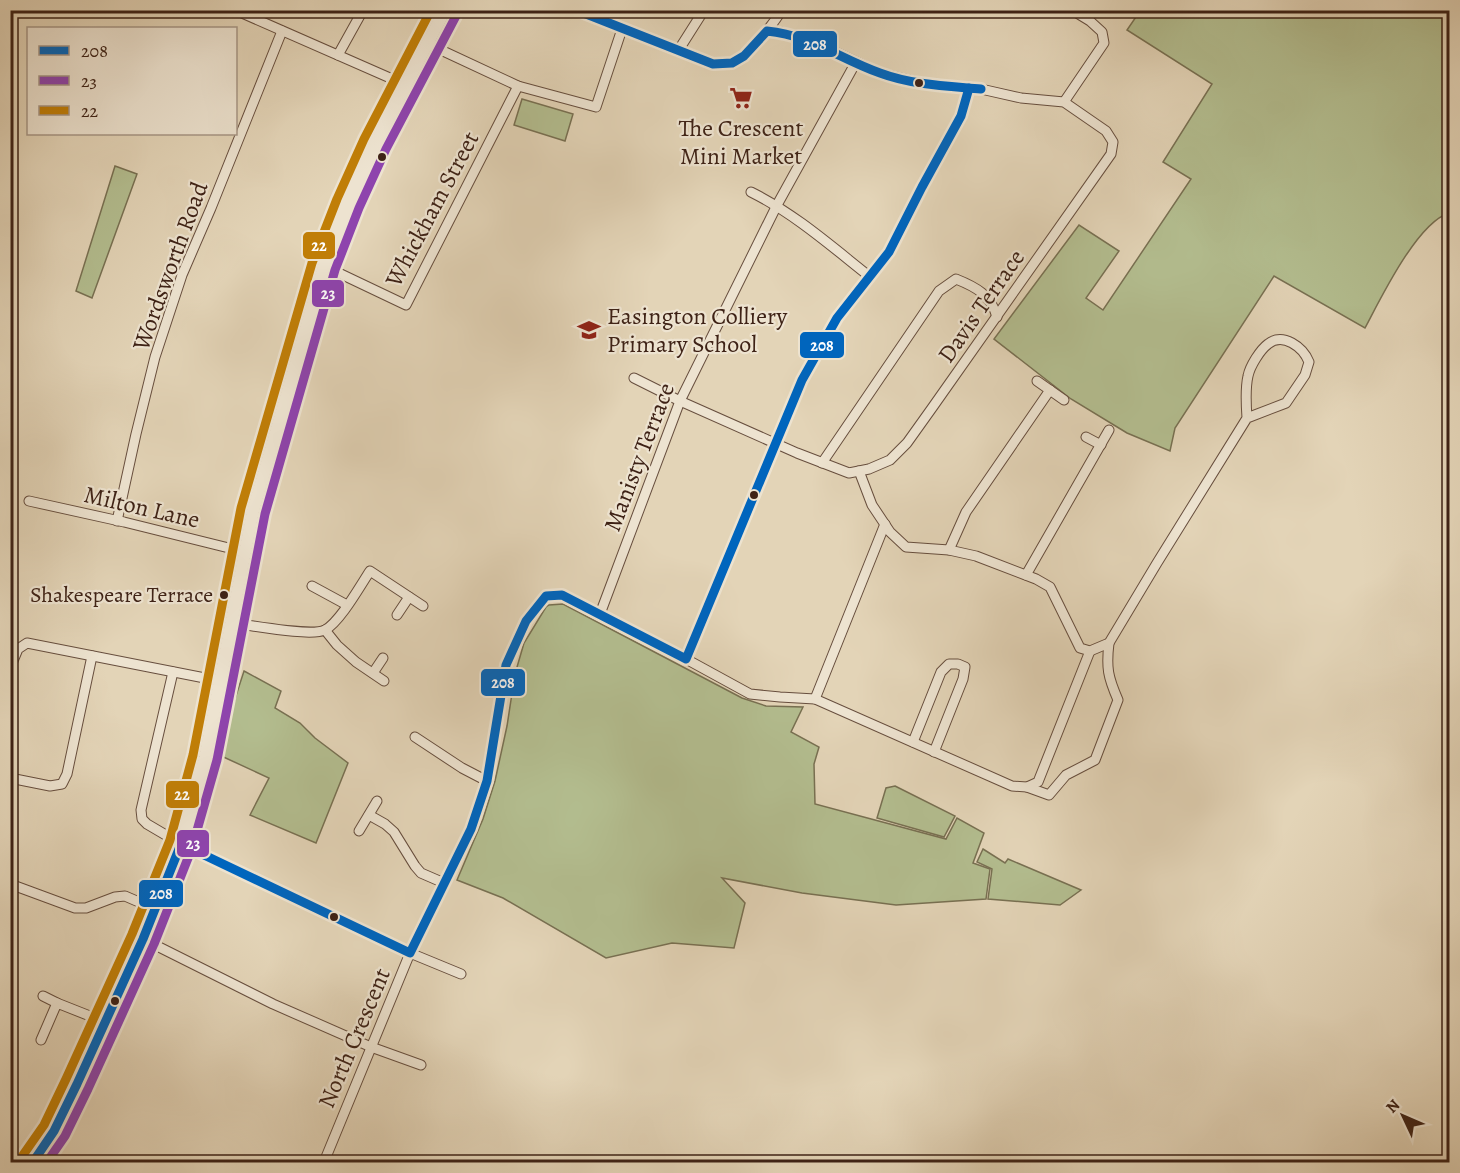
<svg xmlns="http://www.w3.org/2000/svg" width="1460" height="1173" font-family="Alegreya,serif">
<style>
.green{fill:#b3bd8f;stroke:#787052;stroke-width:1.5}
.lines{fill:none;stroke-linecap:round;stroke-linejoin:round}
.minor-casing{stroke:#674e3e;stroke-width:11}
.secondary-casing{stroke:#3e2216;stroke-width:14}
.minor{stroke:#ede3d0;stroke-width:9}
.secondary{stroke:#ede3d0;stroke-width:12}
.bus-1-casing{stroke:#ede3d0;stroke-width:14}
.bus-2-casing{stroke:#ede3d0;stroke-width:14}
.bus-3-casing{stroke:#ede3d0;stroke-width:14}
.bus-1{stroke:#0065bd;stroke-width:9}
.bus-2{stroke:#8e44ad;stroke-width:9}
.bus-3{stroke:#c07e07;stroke-width:9}
.bus-dot{fill:#3e2216;stroke:#ede3d0;stroke-width:2}
.labels{text-anchor:middle;dominant-baseline:central;stroke-width:4.5;stroke-linejoin:round;paint-order:stroke}
.bus-label{font-size:22px;fill:#3e2216;stroke:#ede3d0;text-anchor:end}
.poi-label{font-size:24px;fill:#3e2216;stroke:#ede3d0}
.street-label{font-size:24px;fill:#3e2216;stroke:#ede3d0}
.line-badge{stroke:#ede3d0;stroke-width:2}
.badge-label{font-size:16px;text-anchor:middle;font-weight:bold;fill:#fff}
</style>
<rect width="100%" height="100%" fill="#e3d4b7"/>
<filter id="stains"><feTurbulence type="fractalNoise" baseFrequency=".00333" numOctaves="4"/><feColorMatrix values="0 0 0 0 .2 0 0 0 0 .09 0 0 0 0 .02 0 0 0 .5 -.17"/></filter>
<radialGradient id="worn" r=".72"><stop offset=".6" stop-color="#630" stop-opacity="0"/><stop offset="1" stop-color="#630" stop-opacity=".3"/></radialGradient>
<g class="green">
<path d="M 1140,11 L 1449,11 L 1449,213 C 1417,223 1381,298 1365,328 L 1274,276 L 1175,428 L 1170,451 L 1127,433 L 1071,399 L 994,339 L 1079,225 L 1119,251 L 1086,298 L 1103,310 L 1191,179 L 1163,162 L 1212,84 L 1127,30 Z"/>
<polygon points="522,99 573,114 565,141 514,125"/>
<polygon points="115,166 137,174 92,298 76,291"/>
<polygon points="563,604 742,698 766,706 803,707 791,732 819,747 814,764 815,804 946,839 957,818 984,833 973,863 990,869 986,899 896,905 802,893 722,878 745,903 734,948 672,943 606,958 503,898 457,880 483,819 495,781 507,726 515,674 524,643 546,607 549,605"/>
<polygon points="244,671 281,691 275,708 300,723 315,738 348,763 316,843 250,815 269,778 217,754"/>
<polygon points="895,786 955,816 944,837 877,818 886,788"/>
<polygon points="983,849 1005,863 1008,859 1081,890 1060,905 988,899 992,869 977,862"/>
</g>
<g class="lines">
<g class="minor-casing">
<g id="minor">
<polyline points="235,10 406,85"/>
<path d="M 575,10 L 713,64 C 719,64 726,64 732,63 C 749,57 772,25 782,10"/>
<polyline points="428,44 518,86 596,107 622,29"/>
<polyline points="678,51 704,10"/>
<polyline points="338,55 363,10"/>
<polyline points="1064,102 1104,43 1102,32 1090,21 1072,10"/>
<path d="M 751,192 C 795,214 831,246 869,276"/>
<polyline points="324,266 406,305 518,86"/>
<polyline points="634,378 680,401 797,453 849,473 869,469 890,460 907,443 932,408 1111,154 1113,142 1106,131 1064,102 1021,98 981,89 926,84 880,73 827,48 781,32 767,31"/>
<polyline points="1037,381 1064,400"/>
<polyline points="1086,437 1101,445"/>
<path d="M 822,463 L 939,291 L 956,279 C 976,287 991,295 997,317"/>
<path d="M 859,471 L 872,505 L 890,532 L 906,547 L 949,550 L 976,556 L 1036,579 L 1050,587 L 1080,648 L 1090,651 L 1109,643 L 1157,563 L 1247,418 C 1246,404 1245,389 1248,376 C 1250,366 1260,350 1268,344 C 1283,332 1303,347 1309,362 L 1305,375 L 1286,403 L 1247,418"/>
<polyline points="29,501 124,522 245,552"/>
<polyline points="117,521 136,434 155,357 182,275 211,208 282,31"/>
<polyline points="949,550 966,512 1050,390"/>
<polyline points="1026,575 1109,430"/>
<polyline points="312,586 347,605"/>
<polyline points="600,614 680,401 777,205 856,62"/>
<polyline points="397,615 409,597"/>
<path d="M 232,623 C 251,625 310,637 325,630 C 340,622 360,586 370,571 L 423,606"/>
<polyline points="325,630 337,645 356,662 384,681"/>
<polyline points="686,659 802,380 837,318 889,252 922,187 961,116 969,88"/>
<polyline points="10,668 18,649 27,643 220,681"/>
<polyline points="173,672 141,810 142,819 147,824 181,844 410,953 461,974"/>
<polyline points="373,673 383,658"/>
<polyline points="815,699 885,524"/>
<polyline points="415,737 462,768 487,781"/>
<polyline points="913,742 941,672 949,664 958,664 965,667 963,679 934,752"/>
<polyline points="10,778 50,786 62,784 67,774 92,656"/>
<path d="M 1027,787 L 1049,795 L 1066,775 L 1095,760 L 1118,700 C 1108,677 1106,668 1109,643"/>
<polyline points="369,815 385,824 394,832 415,866 421,873 444,883"/>
<polyline points="359,831 377,801"/>
<polyline points="10,884 75,908 86,908 115,897 125,896 155,909"/>
<polyline points="143,939 273,1004 371,1047 421,1065"/>
<polyline points="43,996 57,1003"/>
<polyline points="41,1040 57,1003 105,1022"/>
<polyline points="38,1156 52,1162"/>
<polyline points="324,1162 410,953 471,829 487,781 506,665 526,621 546,596 562,595 686,659 750,694 780,697 815,699 1012,786 1027,787 1038,782 1090,651"/>
</g>
</g>
<g class="secondary-casing">
<polyline id="secondary" points="33,1162 54,1131 77,1084 143,939 181,844 205,758 253,511 324,266 348,203 375,144 445,10"/>
</g>
<use href="#minor" class="minor"/>
<use href="#secondary" class="secondary"/>
<g class="bus-1-casing">
<g id="bus-1">
<path d="M 576,10 L 713,64 L 732,63 L 744,56 L 767,31 C 810,35 840,59 880,73 C 912,85 947,86 981,89"/>
<polyline points="33,1162 54,1131 77,1084 143,939 181,844 410,953 471,829 487,781 506,665 526,621 546,596 562,595 686,659 802,380 837,318 889,252 922,187 961,116 969,88"/>
</g>
</g>
<g class="bus-2-casing">
<polyline id="bus-2" points="47,1162 65,1136 88,1089 154,944 192,848 217,760 265,514 335,270 359,208 386,149 456,16"/>
</g>
<g class="bus-3-casing">
<polyline id="bus-3" points="23,1155 44,1125 66,1079 132,934 170,840 193,755 241,508 312,263 337,199 364,139 431,10"/>
</g>
<use href="#bus-1" class="bus-1"/>
<use href="#bus-2" class="bus-2"/>
<use href="#bus-3" class="bus-3"/>
</g>
<defs>
<g id="supermarket-bare" transform="scale(1.8)"><path d="M-6-5.5h2.5l.6 2H6L4.5 2H-2.5L-4.4-4H-6ZM-1.5 3.2a1.3 1.3 0 1 0 .1 0ZM3 3.2a1.3 1.3 0 1 0 .1 0Z" fill="#8f2418" stroke="#ede3d0" stroke-width="2.5" paint-order="stroke"/></g>
<g id="school-bare" transform="scale(1.8)"><path d="M0-5L7-2L0 1L-7-2ZM-4 1L0 2.5L4 1V4Q0 6-4 4Z" fill="#8f2418" stroke="#ede3d0" stroke-width="2.5" paint-order="stroke"/></g>
</defs>
<g fill-rule="evenodd">
<use href="#supermarket-bare" x="741" y="98"/>
<use href="#school-bare" x="589" y="330"/>
</g>
<g class="bus-dot">
<circle cx="919" cy="83" r="5"/>
<circle cx="382" cy="157" r="5"/>
<circle cx="754" cy="495" r="5"/>
<circle cx="224" cy="595" r="5"/>
<circle cx="334" cy="917" r="5"/>
<circle cx="115" cy="1001" r="5"/>
</g>
<g class="labels">
<g class="bus-label">
<text x="213" y="595">Shakespeare Terrace</text>
</g>
<g class="poi-label">
<text x="741" y="128">The Crescent<tspan x="741" dy="28">Mini Market</tspan></text>
<text x="607" y="316" text-anchor="start">Easington Colliery<tspan x="607" dy="28">Primary School</tspan></text>
</g>
<g class="street-label">
<text transform="translate(432 209) rotate(-62)">Whickham Street</text>
<text transform="translate(170 266) rotate(-70)">Wordsworth Road</text>
<text transform="translate(981 306) rotate(-55)">Davis Terrace</text>
<text transform="translate(639 457) rotate(-69)">Manisty Terrace</text>
<text transform="translate(142 507) rotate(13)">Milton Lane</text>
<text transform="translate(354 1038) rotate(-67)">North Crescent</text>
</g>
</g>
<g class="line-badge">
<rect x="792" y="30" width="46" height="28" rx="6" fill="#0065bd"/>
<rect x="302" y="231" width="34" height="29" rx="6" fill="#c07e07"/>
<rect x="311" y="279" width="34" height="29" rx="6" fill="#8e44ad"/>
<rect x="799" y="331" width="46" height="28" rx="6" fill="#0065bd"/>
<rect x="480" y="668" width="46" height="29" rx="6" fill="#0065bd"/>
<rect x="165" y="780" width="35" height="29" rx="6" fill="#c07e07"/>
<rect x="176" y="829" width="34" height="29" rx="6" fill="#8e44ad"/>
<rect x="138" y="879" width="46" height="29" rx="6" fill="#0065bd"/>
</g>
<g class="badge-label">
<text x="815" y="50">208</text>
<text x="319" y="251">22</text>
<text x="328" y="299">23</text>
<text x="822" y="351">208</text>
<text x="503" y="688">208</text>
<text x="182" y="800">22</text>
<text x="193" y="849">23</text>
<text x="161" y="899">208</text>
</g>
<rect width="1460" height="1173" fill="none" stroke="#e3d4b7" stroke-width="36"/>
<rect x="12" y="12" width="1436" height="1149" fill="none" stroke="#3e2216" stroke-width="3"/>
<rect x="18" y="18" width="1424" height="1137" fill="none" stroke="#3e2216" stroke-width="1.5"/>
<rect x="27" y="27" width="210" height="108" fill="#ede3d0" stroke="#a79686" stroke-width="1.5"/>
<rect x="39" y="46" width="30" height="9" fill="#0065bd" stroke="#a79686" stroke-width="1.5"/>
<text x="81" y="57" font-size="18" fill="#3e2216">208</text>
<rect x="39" y="76" width="30" height="9" fill="#8e44ad" stroke="#a79686" stroke-width="1.5"/>
<text x="81" y="87" font-size="18" fill="#3e2216">23</text>
<rect x="39" y="106" width="30" height="9" fill="#c07e07" stroke="#a79686" stroke-width="1.5"/>
<text x="81" y="117" font-size="18" fill="#3e2216">22</text>
<g transform="translate(1403 1116) rotate(314)" stroke="#ede3d0" stroke-width="4.5" paint-order="stroke">
<path d="M0-4.5L10 22L0 15L-10 22Z" fill="#3e2216"/>
<text y="-9" font-size="16" font-weight="bold" text-anchor="middle" fill="#3e2216">N</text>
</g>
<rect width="100%" height="100%" filter="url(#stains)"/>
<rect width="100%" height="100%" fill="url(#worn)"/>
</svg>
